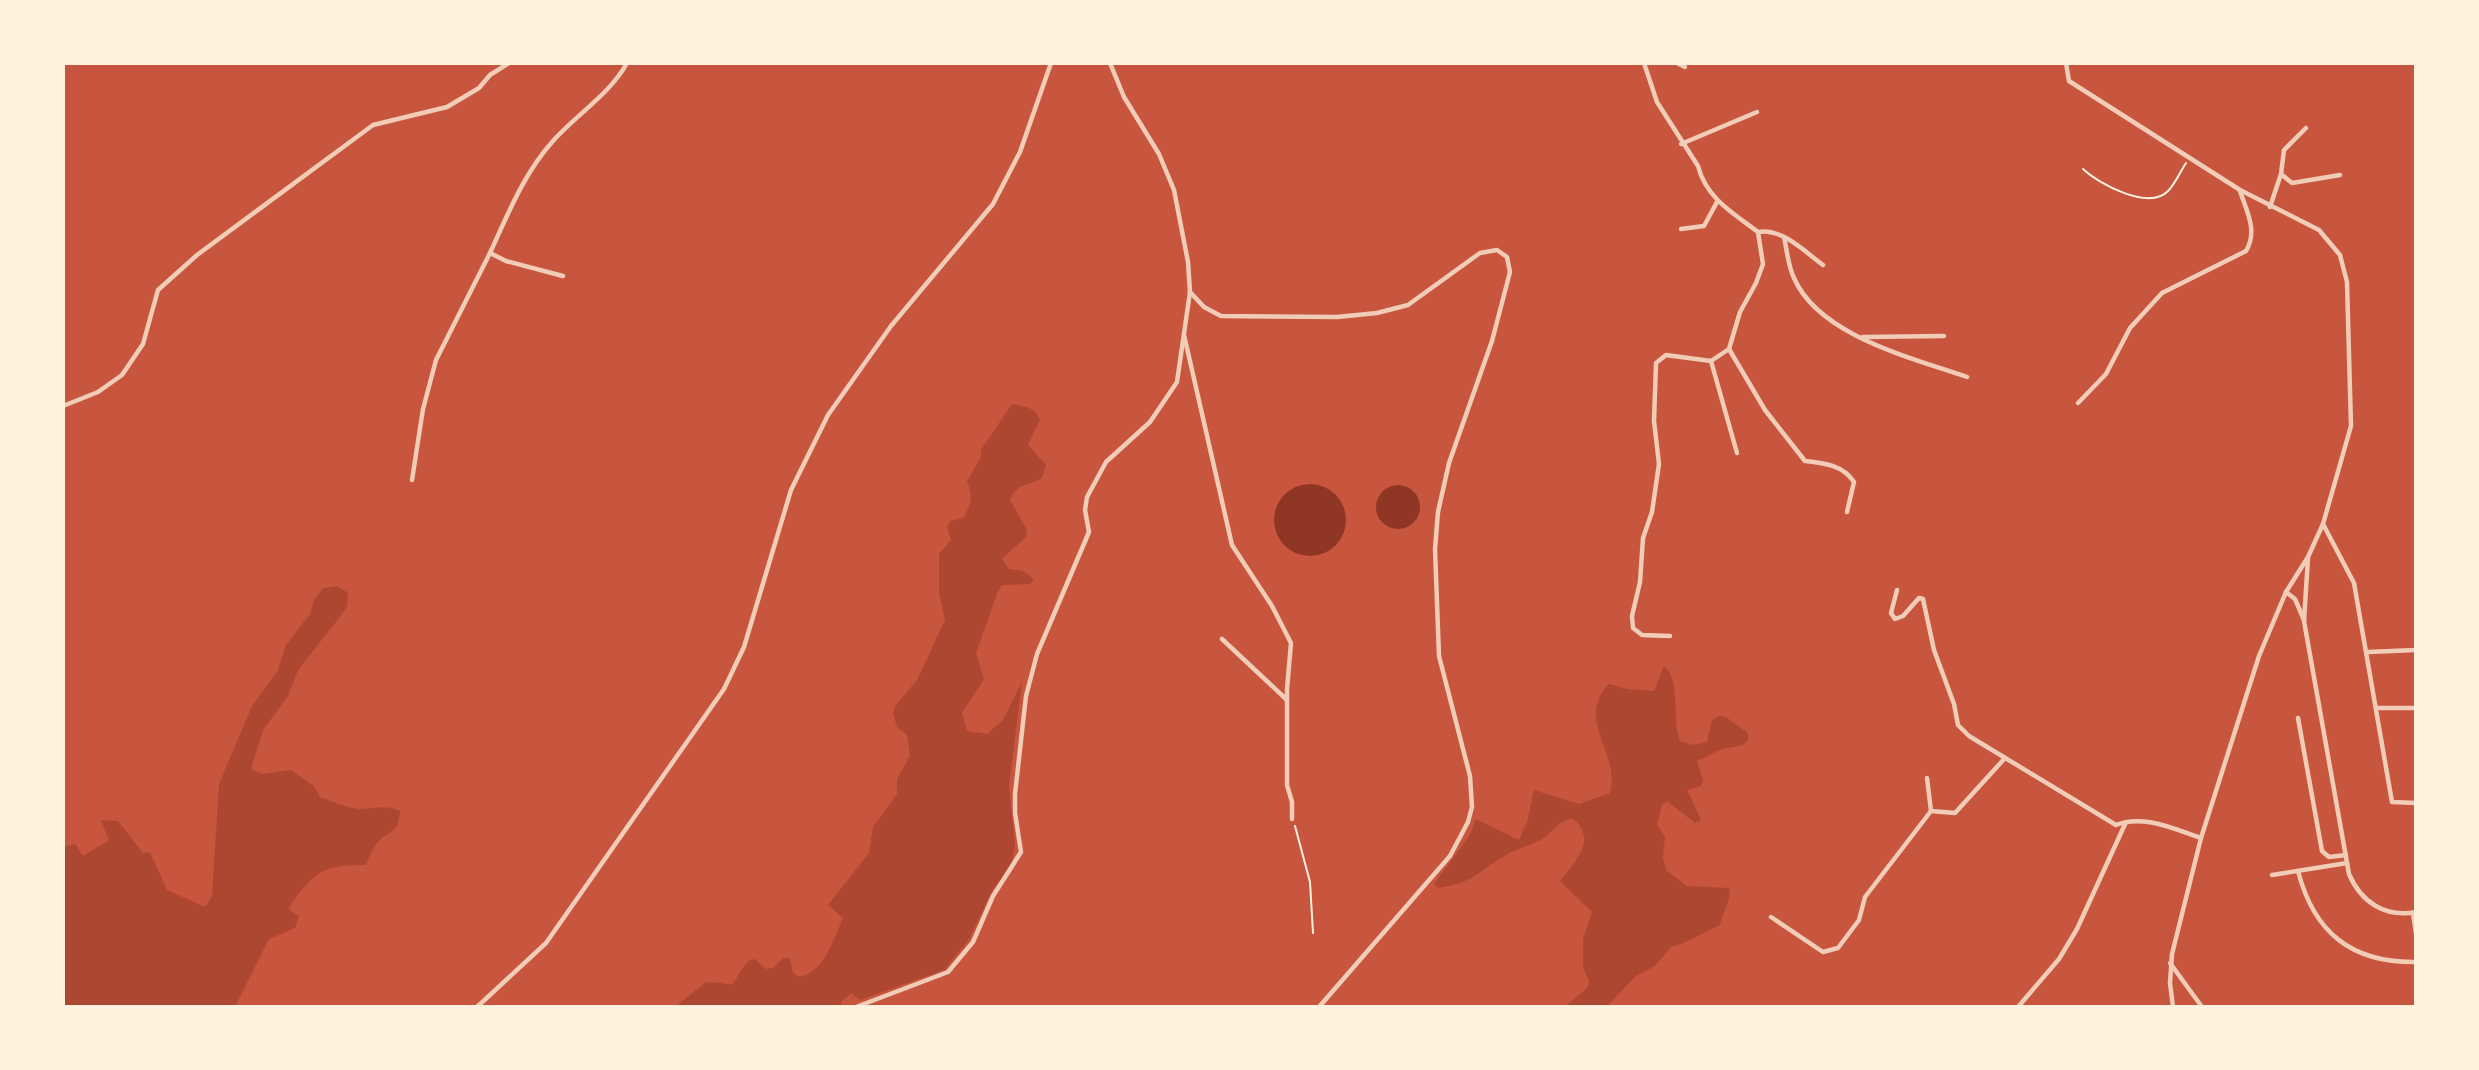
<svg xmlns="http://www.w3.org/2000/svg" width="2479" height="1070" font-family="Figtree,sans-serif">
<style>
.green{fill:#ae4732}
.water{fill:#8f3625}
.lines{fill:none;stroke-linecap:round;stroke-linejoin:round}
.path{stroke:#fff3e0;stroke-width:2}
.minor{stroke:#f1ccb7;stroke-width:4.5}
</style>
<rect width="100%" height="100%" fill="#c8553d"/>
<g class="green">
<path d="M 1012,404 C 1024,406 1036,407 1040,420 L 1028,445 L 1046,465 L 1042,478 C 1029,486 1016,483 1010,500 L 1027,530 L 1026,537 L 1002,559 L 1009,569 L 1023,571 L 1034,579 L 1030,584 L 1002,585 L 998,591 L 976,653 L 984,679 L 962,713 L 967,731 L 987,734 L 1003,720 L 1022,682 L 1009,786 L 1015,844 L 1011,867 L 993,889 L 968,941 L 944,970 L 860,1000 L 851,993 L 841,1002 L 843,1007 L 675,1007 L 706,982 C 746,984 724,991 748,961 L 755,959 L 766,969 L 773,968 L 783,958 L 790,958 L 793,973 L 799,977 C 825,972 834,938 843,918 L 828,905 L 869,853 L 873,827 L 897,794 L 897,779 L 910,756 L 907,735 L 897,727 L 893,713 L 895,706 L 917,680 L 945,620 L 939,593 L 939,554 L 951,540 L 947,527 L 950,521 L 963,518 C 972,504 973,496 967,481 L 981,457 L 981,450 Z"/>
<path d="M 337,586 L 348,593 L 347,606 L 339,618 L 298,670 L 288,696 L 263,730 L 251,769 L 263,774 L 291,770 L 314,786 L 320,797 C 332,801 346,808 360,809 C 375,809 384,804 400,811 C 398,836 390,828 377,843 C 372,849 369,858 366,865 C 322,864 312,874 288,909 L 299,916 L 295,928 L 269,939 L 235,1007 L 63,1007 L 63,847 L 75,844 L 83,856 L 109,840 L 101,820 L 118,821 L 143,853 L 150,852 L 167,890 L 205,907 L 212,896 L 219,784 L 252,706 L 277,672 L 286,645 L 310,614 L 314,600 L 323,588 Z"/>
<path d="M 1664,666 C 1682,682 1671,719 1680,741 L 1693,745 L 1707,742 L 1712,720 L 1719,716 L 1726,717 L 1748,733 L 1748,740 L 1743,745 L 1722,749 L 1697,761 L 1703,780 L 1701,786 L 1687,790 L 1701,820 L 1695,823 L 1667,801 L 1662,805 L 1657,825 L 1665,836 L 1663,857 L 1666,870 L 1687,886 L 1729,888 C 1732,901 1722,912 1720,925 C 1708,930 1682,946 1672,946 L 1655,966 L 1636,976 L 1606,1007 L 1565,1007 L 1588,987 L 1589,980 L 1583,968 L 1583,939 L 1592,912 L 1560,881 C 1575,861 1598,840 1573,819 C 1558,820 1553,832 1542,839 C 1529,846 1514,850 1501,858 C 1474,875 1474,882 1438,888 L 1434,884 L 1470,835 L 1476,819 L 1519,840 L 1527,822 L 1534,790 L 1579,804 L 1610,793 C 1621,752 1574,720 1609,684 L 1627,689 L 1654,691 Z"/>
</g>
<g class="water">
<circle cx="1310" cy="520" r="36"/>
<circle cx="1398" cy="507" r="22"/>
</g>
<g class="lines">
<g class="path">
<path d="M 2083,169 C 2099,184 2149,211 2168,191 C 2175,184 2180,172 2186,163"/>
<polyline points="1295,826 1310,882 1313,933"/>
</g>
<g class="minor">
<path d="M 1644,63 L 1657,102 L 1698,166 C 1706,198 1733,213 1758,232 L 1763,264 L 1756,283 L 1740,312 L 1729,349 L 1711,361 L 1666,355 L 1656,363 L 1654,421 L 1659,464 L 1652,512 L 1643,538 L 1640,582 L 1632,616 L 1633,628 L 1642,635 L 1670,636"/>
<polyline points="1677,63 1685,67"/>
<polyline points="2066,63 2069,81 2240,190 2319,230 2340,255 2347,282 2351,426 2323,524 2308,557 2286,592 2259,656 2201,838 2172,954 2170,983 2173,1007"/>
<polyline points="1681,144 1757,112"/>
<polyline points="2281,174 2284,150 2306,128"/>
<polyline points="2270,207 2281,174 2292,183 2340,175"/>
<polyline points="1681,229 1704,226 1717,202"/>
<path d="M 1758,232 C 1782,228 1804,251 1823,265"/>
<path d="M 1784,237 C 1787,250 1788,266 1794,278 C 1819,336 1913,358 1967,377"/>
<path d="M 563,276 L 506,261 L 490,253 C 508,214 524,173 553,141 C 576,115 610,94 627,63"/>
<polyline points="1190,292 1204,307 1221,316 1337,317 1377,313 1408,305 1480,253 1497,250 1507,257 1510,272 1492,341 1449,463 1438,512 1435,549 1439,656 1470,776 1472,807 1468,822 1450,856 1319,1007"/>
<polyline points="1184,335 1232,545 1272,606 1291,643 1287,689 1287,785 1292,802 1292,819"/>
<polyline points="1863,337 1944,336"/>
<path d="M 1729,349 L 1765,410 L 1805,461 C 1824,463 1843,465 1854,482 L 1847,512"/>
<polyline points="1711,361 1737,453"/>
<path d="M 2078,403 L 2106,374 L 2130,328 L 2162,293 L 2246,251 C 2258,231 2247,212 2240,191"/>
<polyline points="63,406 98,392 122,375 143,344 158,290 197,255 373,125 447,107 479,88 490,75 509,63"/>
<polyline points="412,480 423,409 436,360 490,253"/>
<polyline points="2323,524 2354,583 2392,802 2416,803"/>
<path d="M 2308,558 L 2304,621 L 2349,874 C 2361,902 2385,918 2416,912"/>
<path d="M 1897,590 L 1891,613 L 1895,619 L 1903,616 L 1919,598 L 1923,599 L 1934,650 L 1954,704 L 1958,725 L 1969,736 L 2116,825 C 2143,814 2174,829 2201,838"/>
<polyline points="2286,592 2295,599 2304,620"/>
<polyline points="1222,639 1286,699"/>
<polyline points="2368,652 2416,650"/>
<polyline points="2377,708 2416,708"/>
<polyline points="2298,718 2322,851 2329,857 2346,855"/>
<polyline points="1927,778 1931,811 1955,813 2005,758"/>
<path d="M 2298,871 C 2314,933 2352,963 2416,962"/>
<polyline points="2272,875 2347,863"/>
<polyline points="2413,913 2416,934"/>
<polyline points="1771,917 1823,952 1838,948 1859,920 1865,897 1931,811"/>
<polyline points="2170,963 2202,1007"/>
<polyline points="477,1007 546,943 724,689 744,647 791,490 828,415 891,326 993,204 1020,152 1051,63"/>
<polyline points="856,1007 948,972 973,942 993,896 1021,852 1015,813 1015,794 1026,696 1037,654 1089,532 1085,510 1087,497 1106,462 1150,422 1177,382 1190,292 1188,262 1174,190 1159,154 1124,97 1110,63"/>
<polyline points="2018,1007 2059,959 2077,929 2126,822"/>
</g>
</g>
<rect width="2479" height="1070" fill="none" stroke="#fff3e0" stroke-width="130"/>
</svg>
